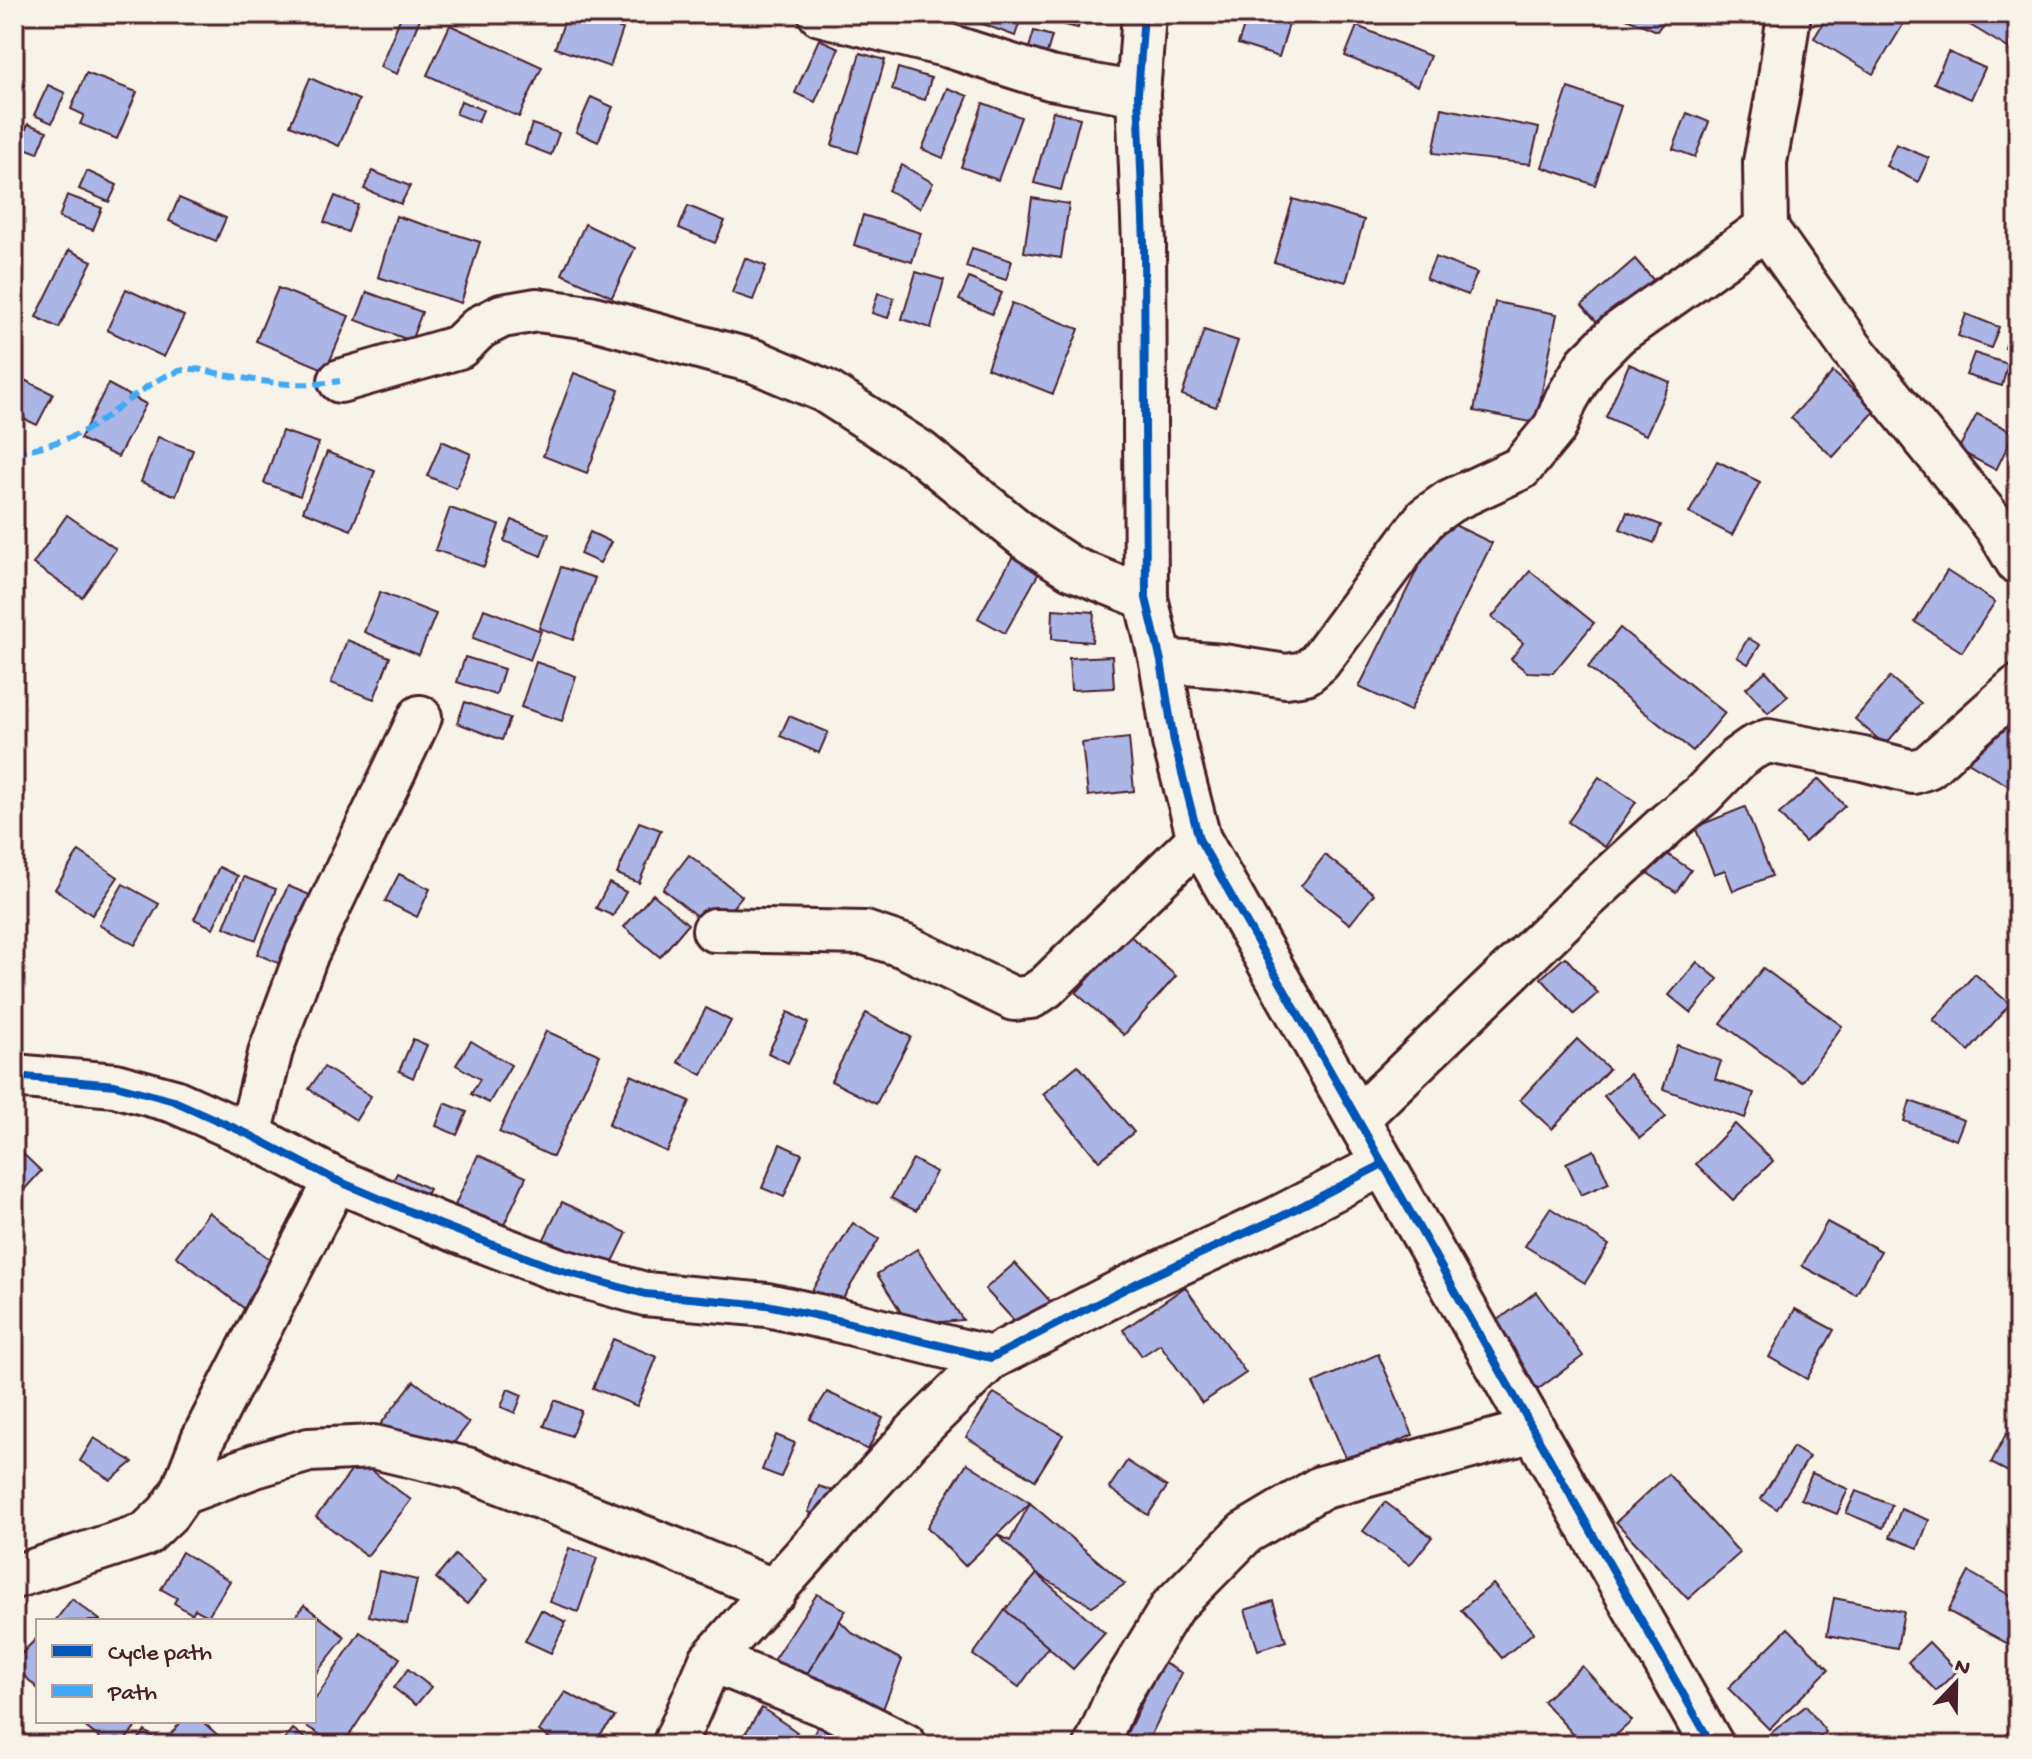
<svg xmlns="http://www.w3.org/2000/svg" width="2032" height="1759" font-family="'Gochi Hand',sans-serif">
<style>
.building{fill:#abb6e6;stroke:#4a1f2b;stroke-width:2}
.lines{fill:none;stroke-linecap:round;stroke-linejoin:round}
.minor-casing{stroke:#4a1f2b;stroke-width:48}
.minor{stroke:#f7f3e8;stroke-width:42}
.quiet{stroke:#3fa9f5;stroke-width:6;stroke-dasharray:12 6;stroke-linecap:butt}
.cycleway-casing{stroke:#f7f3e8;stroke-width:13}
.cycleway{stroke:#0057b8;stroke-width:8}
</style>
<rect width="100%" height="100%" fill="#f7f3e8"/>
<filter id="ink" filterUnits="userSpaceOnUse"><feTurbulence type="fractalNoise" baseFrequency=".0125" numOctaves="2"/><feDisplacementMap in="SourceGraphic" scale="16" xChannelSelector="R" yChannelSelector="G"/><feConvolveMatrix kernelMatrix="1 2 1 2 8 2 1 2 1" color-interpolation-filters="sRGB"/></filter>
<g filter="url(#ink)">
<g class="building">
<polygon points="231,14 257,14 254,23 231,17"/>
<polygon points="402,14 422,14 397,74 380,67"/>
<polygon points="567,14 579,14 623,29 610,67 555,48"/>
<polygon points="980,14 1012,14 1021,18 1015,36 977,22"/>
<polygon points="1062,14 1081,14 1078,28 1060,24"/>
<polygon points="1248,14 1292,14 1279,57 1238,44"/>
<polygon points="1412,14 1439,14 1436,23"/>
<polygon points="1617,14 1669,14 1657,31"/>
<polygon points="1829,14 1908,14 1909,15 1873,74 1814,38"/>
<polygon points="1970,14 2018,14 2018,54 1965,22"/>
<polygon points="450,25 542,67 519,117 427,75"/>
<polygon points="1357,26 1430,56 1418,86 1345,56"/>
<polygon points="1034,31 1052,36 1047,53 1029,48"/>
<polygon points="819,39 839,48 815,102 795,93"/>
<polygon points="1948,52 1985,68 1971,99 1934,83"/>
<polygon points="860,53 885,60 858,153 832,145"/>
<polygon points="898,68 931,78 925,100 892,90"/>
<polygon points="86,73 137,92 117,139 80,124 84,115 71,109"/>
<polygon points="310,78 359,100 339,146 290,125"/>
<polygon points="48,85 65,93 52,123 34,115"/>
<polygon points="947,88 968,96 943,158 922,149"/>
<polygon points="1568,88 1621,106 1595,185 1542,167"/>
<polygon points="591,97 613,107 598,142 576,132"/>
<polygon points="461,101 483,110 478,122 456,114"/>
<polygon points="983,103 1021,117 998,180 961,167"/>
<polygon points="1442,108 1539,128 1530,164 1433,153"/>
<polygon points="1053,111 1080,118 1061,190 1034,183"/>
<polygon points="1687,113 1709,122 1695,157 1673,149"/>
<polygon points="28,124 47,131 38,153 19,146"/>
<polygon points="532,124 559,133 551,155 525,145"/>
<polygon points="1896,144 1929,158 1918,182 1886,166"/>
<polygon points="902,165 933,183 920,208 888,190"/>
<polygon points="87,171 117,185 109,202 79,189"/>
<polygon points="372,171 410,186 401,204 364,189"/>
<polygon points="67,195 102,208 93,230 59,218"/>
<polygon points="335,196 358,205 348,232 324,222"/>
<polygon points="179,198 226,218 216,241 169,221"/>
<polygon points="1032,198 1069,204 1061,258 1024,252"/>
<polygon points="1293,199 1364,220 1346,282 1274,262"/>
<polygon points="688,206 725,221 715,243 679,228"/>
<polygon points="863,215 921,233 912,262 854,245"/>
<polygon points="396,216 480,242 461,303 378,277"/>
<polygon points="585,224 635,248 612,297 562,274"/>
<polygon points="972,248 1012,261 1006,280 966,267"/>
<polygon points="69,250 92,261 59,328 36,317"/>
<polygon points="1435,257 1477,273 1468,295 1426,279"/>
<polygon points="745,258 766,266 753,300 732,293"/>
<polygon points="1635,259 1656,283 1603,329 1582,305"/>
<polygon points="916,272 944,280 931,328 902,319"/>
<polygon points="969,278 1002,293 992,314 959,300"/>
<polygon points="278,288 349,316 326,370 256,341"/>
<polygon points="126,289 184,316 164,357 107,330"/>
<polygon points="367,292 422,312 411,341 356,320"/>
<polygon points="878,293 894,298 888,318 872,313"/>
<polygon points="1495,302 1557,314 1536,423 1474,411"/>
<polygon points="1012,303 1079,329 1053,394 987,368"/>
<polygon points="1966,314 1999,327 1991,348 1958,336"/>
<polygon points="2015,319 2018,321 2018,353 2005,348"/>
<polygon points="1204,330 1238,341 1216,407 1182,395"/>
<polygon points="1974,353 2008,364 2002,386 1966,375"/>
<polygon points="1629,364 1670,382 1646,435 1606,417"/>
<polygon points="1833,372 1876,410 1833,457 1791,418"/>
<polygon points="574,373 619,390 587,473 543,456"/>
<polygon points="14,375 53,394 37,425 14,414"/>
<polygon points="108,384 146,404 118,457 80,439"/>
<polygon points="1977,414 2014,433 1996,470 1958,450"/>
<polygon points="282,431 319,443 300,496 264,483"/>
<polygon points="158,437 193,450 176,496 141,482"/>
<polygon points="442,441 471,454 456,488 427,476"/>
<polygon points="327,452 375,471 351,530 303,511"/>
<polygon points="1717,461 1760,482 1732,535 1689,513"/>
<polygon points="450,508 499,525 484,567 435,550"/>
<polygon points="1627,512 1661,525 1654,543 1620,529"/>
<polygon points="67,515 116,549 82,597 33,564"/>
<polygon points="1442,519 1492,543 1410,711 1359,687"/>
<polygon points="512,520 549,534 541,556 504,541"/>
<polygon points="590,532 611,542 600,563 580,554"/>
<polygon points="1017,549 1044,564 1005,633 978,618"/>
<polygon points="561,567 595,578 573,640 539,628"/>
<polygon points="1530,571 1594,623 1553,673 1527,672 1511,659 1523,643 1492,617"/>
<polygon points="1947,571 1995,602 1962,652 1915,622"/>
<polygon points="380,592 436,614 419,655 364,632"/>
<polygon points="484,609 541,631 530,660 473,638"/>
<polygon points="1053,609 1094,612 1092,642 1052,639"/>
<polygon points="1620,628 1725,713 1693,751 1588,667"/>
<polygon points="1748,638 1760,645 1748,664 1737,657"/>
<polygon points="347,640 390,657 374,699 331,683"/>
<polygon points="1112,656 1114,688 1071,690 1069,658"/>
<polygon points="465,657 504,669 496,695 457,682"/>
<polygon points="536,662 576,676 562,721 521,707"/>
<polygon points="1766,671 1788,696 1768,713 1746,688"/>
<polygon points="1890,677 1921,703 1885,745 1855,719"/>
<polygon points="465,702 510,718 502,740 457,723"/>
<polygon points="789,716 828,732 819,753 780,736"/>
<polygon points="2017,716 2018,783 2014,789 1968,762"/>
<polygon points="1129,738 1134,791 1088,796 1082,743"/>
<polygon points="1599,777 1636,802 1605,847 1568,822"/>
<polygon points="1819,779 1845,806 1805,842 1779,814"/>
<polygon points="1745,807 1772,876 1733,891 1725,870 1714,874 1695,827"/>
<polygon points="639,822 661,830 639,883 617,874"/>
<polygon points="1658,848 1691,870 1676,892 1643,870"/>
<polygon points="79,851 118,877 92,915 55,889"/>
<polygon points="689,855 742,896 714,930 663,889"/>
<polygon points="1325,855 1374,894 1350,924 1301,886"/>
<polygon points="219,867 238,876 213,928 194,919"/>
<polygon points="399,874 430,889 417,917 385,901"/>
<polygon points="2017,876 2018,876 2018,895 2011,892"/>
<polygon points="244,877 276,889 256,940 224,927"/>
<polygon points="609,883 626,892 613,916 596,908"/>
<polygon points="123,884 159,904 135,945 99,925"/>
<polygon points="288,886 310,895 280,964 257,954"/>
<polygon points="653,894 688,924 660,957 624,927"/>
<polygon points="1128,934 1176,976 1124,1035 1076,993"/>
<polygon points="1565,957 1598,993 1574,1014 1541,978"/>
<polygon points="1697,962 1718,979 1691,1013 1669,995"/>
<polygon points="1763,968 1842,1026 1802,1082 1721,1023"/>
<polygon points="1975,974 2010,1004 1969,1051 1933,1020"/>
<polygon points="706,1008 731,1021 702,1075 678,1062"/>
<polygon points="788,1012 808,1023 788,1063 768,1053"/>
<polygon points="866,1013 911,1037 876,1104 831,1081"/>
<polygon points="546,1031 600,1055 553,1157 499,1132"/>
<polygon points="413,1039 427,1045 413,1078 399,1071"/>
<polygon points="1577,1039 1609,1069 1552,1129 1520,1100"/>
<polygon points="471,1041 511,1065 489,1103 471,1094 480,1079 456,1065"/>
<polygon points="1677,1045 1721,1061 1715,1079 1754,1093 1745,1118 1663,1089"/>
<polygon points="1078,1065 1134,1132 1099,1161 1043,1094"/>
<polygon points="324,1067 371,1096 356,1120 309,1089"/>
<polygon points="1630,1074 1666,1117 1640,1138 1604,1096"/>
<polygon points="631,1075 690,1101 667,1152 608,1125"/>
<polygon points="1910,1101 1964,1120 1956,1140 1904,1121"/>
<polygon points="445,1103 467,1112 457,1135 436,1126"/>
<polygon points="1735,1124 1773,1161 1733,1200 1696,1164"/>
<polygon points="780,1144 802,1154 784,1197 762,1188"/>
<polygon points="14,1145 41,1171 14,1201"/>
<polygon points="1594,1150 1609,1183 1581,1195 1566,1163"/>
<polygon points="478,1155 526,1177 498,1238 450,1216"/>
<polygon points="913,1159 936,1172 916,1211 891,1198"/>
<polygon points="397,1173 429,1189 419,1207 387,1192"/>
<polygon points="562,1202 627,1233 605,1278 540,1247"/>
<polygon points="1550,1208 1609,1245 1585,1283 1525,1246"/>
<polygon points="209,1212 278,1266 245,1309 176,1256"/>
<polygon points="1827,1222 1881,1251 1856,1295 1802,1266"/>
<polygon points="853,1223 879,1239 835,1311 809,1295"/>
<polygon points="917,1249 963,1320 909,1325 877,1274"/>
<polygon points="1015,1263 1051,1302 1022,1329 985,1289"/>
<polygon points="1185,1287 1246,1373 1202,1403 1160,1344 1142,1356 1123,1330"/>
<polygon points="1536,1292 1583,1356 1537,1390 1490,1326"/>
<polygon points="1795,1309 1834,1330 1807,1379 1769,1357"/>
<polygon points="613,1339 657,1357 637,1406 593,1388"/>
<polygon points="1378,1354 1413,1435 1348,1463 1313,1383"/>
<polygon points="414,1381 469,1423 428,1476 373,1434"/>
<polygon points="508,1389 522,1395 515,1413 501,1407"/>
<polygon points="827,1392 883,1418 868,1450 810,1419"/>
<polygon points="994,1393 1063,1435 1035,1480 966,1437"/>
<polygon points="555,1400 581,1411 571,1436 544,1426"/>
<polygon points="2006,1434 2018,1440 2018,1468 2014,1475 1991,1463"/>
<polygon points="776,1435 795,1443 781,1477 762,1470"/>
<polygon points="94,1438 133,1462 111,1480 80,1461"/>
<polygon points="1793,1447 1809,1457 1777,1509 1761,1499"/>
<polygon points="359,1461 411,1500 367,1556 316,1517"/>
<polygon points="1127,1461 1167,1487 1148,1515 1109,1488"/>
<polygon points="967,1463 1030,1503 965,1566 927,1527"/>
<polygon points="1812,1473 1848,1489 1837,1514 1801,1499"/>
<polygon points="1668,1474 1740,1553 1688,1599 1616,1522"/>
<polygon points="819,1486 833,1491 822,1518 808,1512"/>
<polygon points="1856,1491 1892,1505 1883,1528 1846,1513"/>
<polygon points="1385,1502 1432,1537 1410,1565 1363,1531"/>
<polygon points="1030,1503 1125,1584 1092,1606 1037,1574 997,1534 1010,1541"/>
<polygon points="1901,1509 1929,1520 1918,1548 1890,1537"/>
<polygon points="569,1548 597,1558 578,1612 550,1602"/>
<polygon points="182,1552 230,1581 208,1616 195,1609 192,1614 174,1603 177,1598 161,1589"/>
<polygon points="455,1555 486,1581 467,1604 436,1578"/>
<polygon points="379,1571 417,1580 407,1624 369,1616"/>
<polygon points="1969,1572 2018,1600 2018,1631 2010,1645 1948,1611"/>
<polygon points="1037,1574 1105,1633 1073,1669 1005,1610"/>
<polygon points="1493,1584 1534,1632 1502,1658 1461,1610"/>
<polygon points="817,1594 846,1610 802,1682 772,1662"/>
<polygon points="1834,1598 1904,1612 1897,1648 1827,1635"/>
<polygon points="72,1599 100,1620 100,1621 55,1621"/>
<polygon points="1273,1601 1286,1641 1258,1650 1245,1610"/>
<polygon points="304,1605 345,1637 314,1676 314,1621 292,1621"/>
<polygon points="541,1610 566,1622 551,1653 525,1641"/>
<polygon points="1005,1610 1048,1647 1019,1687 973,1655"/>
<polygon points="840,1621 852,1633 902,1660 881,1714 802,1682"/>
<polygon points="1788,1628 1829,1669 1769,1729 1728,1688"/>
<polygon points="360,1632 400,1658 343,1745 336,1745 300,1722 314,1721 314,1701"/>
<polygon points="38,1637 38,1689 14,1666 14,1661"/>
<polygon points="1929,1642 1957,1671 1936,1691 1908,1662"/>
<polygon points="1162,1662 1182,1673 1146,1745 1121,1745"/>
<polygon points="1582,1666 1632,1721 1605,1745 1583,1745 1543,1701"/>
<polygon points="408,1669 431,1687 416,1705 394,1688"/>
<polygon points="565,1692 615,1717 591,1745 559,1745 539,1731"/>
<polygon points="1806,1706 1826,1732 1809,1745 1755,1745"/>
<polygon points="762,1708 797,1732 787,1745 759,1745 744,1735"/>
<polygon points="78,1721 141,1721 121,1745 108,1745"/>
<polygon points="182,1721 202,1721 221,1738 215,1745 174,1745 167,1738"/>
<polygon points="819,1723 868,1745 809,1745"/>
<polygon points="293,1729 314,1745 280,1745"/>
<polygon points="145,1731 163,1745 134,1745"/>
<polygon points="1840,1736 1854,1745 1824,1745"/>
</g>
<g class="lines">
<g class="minor-casing">
<g id="minor">
<polyline points="820,14 949,46 1050,78 1138,94"/>
<polyline points="1144,14 1138,94 1144,244 1146,598 1161,661 1174,742 1199,839 1712,1745"/>
<polyline points="1766,228 1851,348 1997,528 2018,563"/>
<polyline points="340,381 459,347 480,327 502,316 537,310 590,317 714,351 754,361 825,391 920,452 1031,542 1071,568 1146,598"/>
<polyline points="1161,661 1223,666 1286,676 1306,673 1319,662 1426,518 1450,501 1521,468 1555,427 1566,400 1587,364 1617,334 1766,228 1765,162 1778,92 1789,14"/>
<polyline points="714,930 865,933 904,946 1014,999 1031,997 1046,987 1199,839"/>
<polyline points="14,1076 115,1085 174,1101 250,1135 336,1180 439,1224 559,1270 645,1294 767,1305 837,1320 991,1358 1137,1283 1278,1218 1383,1164"/>
<polyline points="1358,1118 1582,902 1669,822 1702,795 1738,758 1752,748 1768,741 1863,759 1913,772 1928,767 2018,687"/>
<polyline points="250,1135 271,1050 307,953 420,717"/>
<polyline points="182,1493 255,1466 309,1450 374,1447 467,1469 671,1548 775,1591"/>
<polyline points="14,1577 146,1534 168,1513 182,1493 203,1439 336,1180"/>
<polyline points="711,1660 832,1708 905,1745"/>
<polyline points="674,1745 711,1660 914,1434 991,1358"/>
<polyline points="1096,1745 1117,1697 1172,1607 1245,1533 1320,1488 1534,1430"/>
</g>
</g>
<use href="#minor" class="minor"/>
<path class="quiet" d="M 14,453 C 36,448 58,443 78,434 C 113,418 150,374 189,369 C 201,368 218,374 231,376 C 271,383 299,388 340,381"/>
<g class="cycleway-casing">
<g id="cycleway">
<polyline points="1144,14 1138,94 1144,244 1146,598 1161,661 1174,742 1199,839 1712,1745"/>
<polyline points="14,1076 115,1085 174,1101 250,1135 336,1180 439,1224 559,1270 645,1294 767,1305 837,1320 991,1358 1137,1283 1278,1218 1383,1164"/>
</g>
</g>
<use href="#cycleway" class="cycleway"/>
</g>
</g>
<rect width="2032" height="1759" fill="none" stroke="#f7f3e8" stroke-width="48"/>
<rect x="24" y="24" width="1984" height="1711" fill="none" stroke="#4a1f2b" stroke-width="3" filter="url(#ink)"/>
<rect x="36" y="1619" width="280" height="104" fill="#f7f3e8" stroke="#b29e9c" stroke-width="2"/>
<rect x="52" y="1645" width="40" height="12" fill="#0057b8" stroke="#b29e9c" stroke-width="2"/>
<text x="108" y="1659" font-size="24" fill="#4a1f2b">Cycle path</text>
<rect x="52" y="1685" width="40" height="12" fill="#3fa9f5" stroke="#b29e9c" stroke-width="2"/>
<text x="108" y="1699" font-size="24" fill="#4a1f2b">Path</text>
<g transform="translate(1956 1683) rotate(22)" stroke="#f7f3e8" stroke-width="6" paint-order="stroke">
<path d="M0-6L14 30L0 20L-14 30Z" fill="#4a1f2b"/>
<text y="-12" font-size="22" font-weight="bold" text-anchor="middle" fill="#4a1f2b">N</text>
</g>
</svg>
